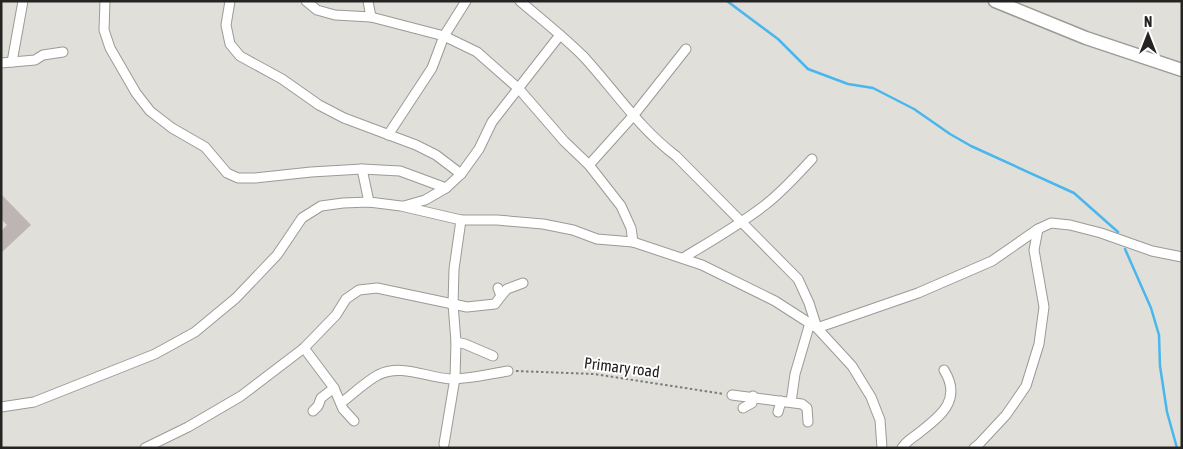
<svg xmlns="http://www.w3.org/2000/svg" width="1183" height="449" font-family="'Asap Condensed',sans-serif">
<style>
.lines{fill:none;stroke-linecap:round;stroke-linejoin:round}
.stream{stroke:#49b6ee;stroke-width:2.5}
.building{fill:#bcb5b4}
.street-casing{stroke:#9c9a95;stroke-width:11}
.secondary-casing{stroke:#9c9a95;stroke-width:15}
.path{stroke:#7b7b77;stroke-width:2;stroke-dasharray:2.5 2.5;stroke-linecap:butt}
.street{stroke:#fff;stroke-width:9}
.secondary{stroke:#fff;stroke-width:12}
.labels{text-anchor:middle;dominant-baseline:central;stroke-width:4;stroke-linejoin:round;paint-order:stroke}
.street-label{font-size:16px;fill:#242422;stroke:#fff}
</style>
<rect width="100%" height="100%" fill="#e1dfd9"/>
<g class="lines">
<g class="stream">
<polyline points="727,1 778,39 808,69 848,84 873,88 914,109 950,134 971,146 1074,193 1118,232"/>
<polyline points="1125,249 1151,308 1159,335 1160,366 1167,412 1177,448"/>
</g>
</g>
<polygon class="building" points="1,194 31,225 1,253 1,231 7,225 1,219"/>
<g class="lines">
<g class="street-casing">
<g id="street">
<polyline points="105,1 104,30 110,48 136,93 150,111 172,128 205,147 227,173 238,178 255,178 311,172 362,169 400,171 446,188"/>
<polyline points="230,1 226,25 230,44 240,56 282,79 319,105 344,118 416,145 436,155 461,174"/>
<polyline points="306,1 317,10 335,15 371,17 444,36 477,52 519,89 564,141 589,165 621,206 631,228 633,242"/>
<polyline points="368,1 371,17"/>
<path d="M 520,1 C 541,19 564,37 584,57 C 615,91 639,128 676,156 L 798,279 L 809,303 L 817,328 L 918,293 L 992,261 L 1038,229 L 1051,223 L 1070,225 L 1101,233 L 1152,251 L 1182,257"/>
<polyline points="12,62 23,1"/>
<polyline points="1,63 35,60 43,55 63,52"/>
<polyline points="388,135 432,68 444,36 466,1"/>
<polyline points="589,165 633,116 686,49"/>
<polyline points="362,169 369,202"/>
<polyline points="404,206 425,200 446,188 461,174 479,149 492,122 560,35"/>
<path d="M 683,258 C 711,241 739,225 765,205 C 782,192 797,175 812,159"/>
<polyline points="501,296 507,289 523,283"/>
<polyline points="456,342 465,344 493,356"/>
<polyline points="304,348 334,388 343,409 354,421"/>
<polyline points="732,395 802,404 807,408 808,422"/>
<polyline points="791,402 795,374 810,323"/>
<path d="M 341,403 C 353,394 365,382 378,375 C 402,363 427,378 451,379 C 471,379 489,374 508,371"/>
<polyline points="1,407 34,402 155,354 195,332 236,298 277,255 302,218 321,206 343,203 369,202 401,206 461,220 497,220 543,224 573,230 597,239 633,242 702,265 775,301 817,328 852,366 871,397 880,420 882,448"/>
<polyline points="743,408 752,403 753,396"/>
<polyline points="313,411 318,406 321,398 334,388"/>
<polyline points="778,412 781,401"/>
<polyline points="444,444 455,378 456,342 453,304 454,269 461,220"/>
<polyline points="145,448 188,427 241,396 304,348 336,315 346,299 359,290 377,288 467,307 495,304 501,296 498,288"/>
<path d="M 902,448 C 907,440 913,438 920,432 C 942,415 962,399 944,370"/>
<polyline points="974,448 979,444 1006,415 1026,386 1039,344 1044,307 1034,250 1038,229"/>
</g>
</g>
<g class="secondary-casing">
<polyline id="secondary" points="995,1 1086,38 1182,70"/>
</g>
<polyline class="path" points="516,371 594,374 724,394"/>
<use href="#street" class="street"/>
<use href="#secondary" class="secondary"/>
</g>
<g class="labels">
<g class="street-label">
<text transform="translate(622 367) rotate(7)">Primary road</text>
</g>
</g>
<rect width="1183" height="449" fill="none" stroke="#242422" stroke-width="5"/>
<g transform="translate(1148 35)" stroke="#ffffff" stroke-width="4" paint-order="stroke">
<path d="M0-4L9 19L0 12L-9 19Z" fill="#242422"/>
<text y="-8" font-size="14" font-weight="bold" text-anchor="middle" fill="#242422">N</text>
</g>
</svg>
